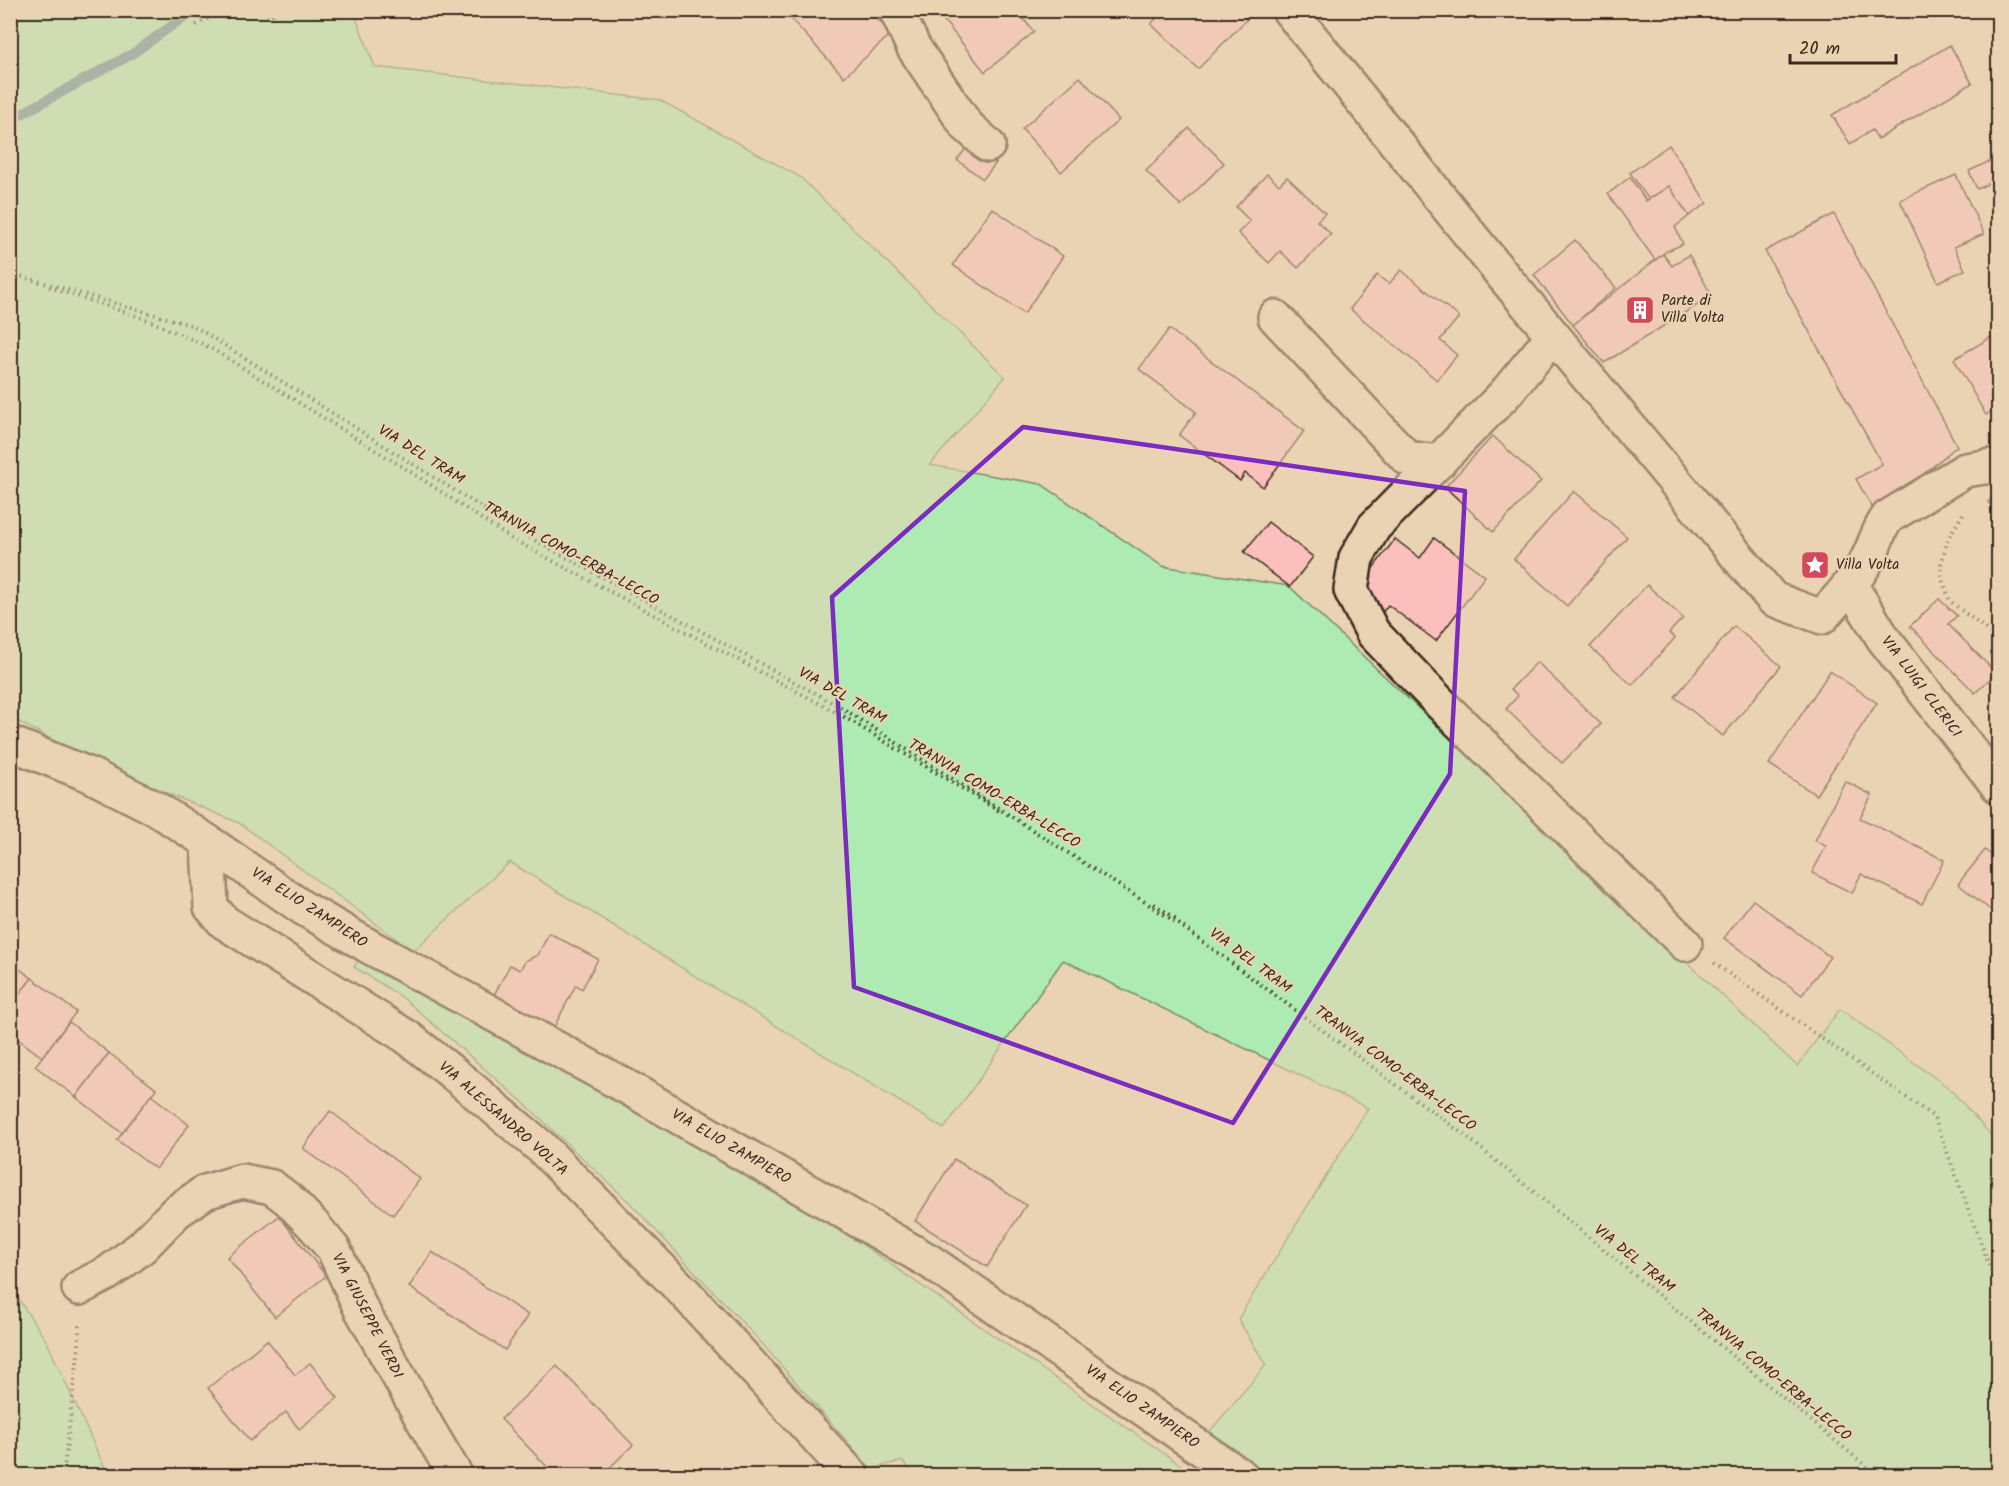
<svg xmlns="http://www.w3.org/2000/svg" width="2009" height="1486" font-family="Kalam,sans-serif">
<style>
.green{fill:#aeebb2;stroke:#748a68;stroke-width:1.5}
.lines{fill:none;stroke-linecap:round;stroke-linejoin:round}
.stream{stroke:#648b92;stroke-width:10}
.building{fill:#fbbfbd;stroke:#3b2a1e;stroke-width:1.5}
.minor-casing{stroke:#3b2a1e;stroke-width:38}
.tertiary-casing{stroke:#3b2a1e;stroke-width:38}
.path{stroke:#3b2a1e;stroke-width:4;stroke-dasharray:1.5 4.5;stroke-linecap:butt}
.minor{stroke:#ead3b3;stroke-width:33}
.tertiary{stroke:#ead3b3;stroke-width:33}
.marked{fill:none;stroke:#7b2cbf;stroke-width:4.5;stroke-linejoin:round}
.labels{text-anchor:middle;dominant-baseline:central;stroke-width:4.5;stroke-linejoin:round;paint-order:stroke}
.poi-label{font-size:15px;fill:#3b2a1e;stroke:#ead3b3;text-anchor:start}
.street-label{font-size:15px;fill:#3b2a1e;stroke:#ead3b3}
</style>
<rect width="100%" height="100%" fill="#ead3b3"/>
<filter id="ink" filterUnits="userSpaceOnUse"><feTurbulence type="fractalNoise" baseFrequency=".0167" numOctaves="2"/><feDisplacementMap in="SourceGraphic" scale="12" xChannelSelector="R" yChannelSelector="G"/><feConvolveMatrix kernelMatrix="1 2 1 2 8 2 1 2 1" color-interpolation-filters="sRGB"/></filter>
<g filter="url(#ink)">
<g class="green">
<polygon points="10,11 366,11 356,18 375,67 660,100 800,177 1005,377 930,465 1041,484 1162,566 1289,586 1797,1066 1840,1009 1949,1088 1998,1143 1998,1475 1264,1475 1205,1437 1266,1365 1238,1319 1368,1108 1063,960 944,1129 510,862 413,951 239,823 109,769 11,718"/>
<polygon points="360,958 614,1093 860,1243 1195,1475 916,1476 902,1461 871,1469 758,1339 629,1202 526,1105 402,997 354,967"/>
<polygon points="10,1286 47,1342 108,1475 11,1475"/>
</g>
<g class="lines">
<polyline class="stream" points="10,120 132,54 194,10"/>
</g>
<g class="building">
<polygon points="783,10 870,10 891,34 844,77"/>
<polygon points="951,10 1016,10 1034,32 985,72 942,18"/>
<polygon points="1164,10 1239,10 1247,19 1198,69 1151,24"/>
<polygon points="1950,45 1972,83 1878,139 1872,130 1850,144 1832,115"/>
<polygon points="1080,77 1119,120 1061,172 1022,129"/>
<polygon points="1189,128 1224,163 1181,206 1146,171"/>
<polygon points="970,143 996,163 983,179 957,160"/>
<polygon points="1669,145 1707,203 1689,216 1669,186 1649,200 1630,173"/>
<polygon points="1998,157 1998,179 1977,189 1969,171"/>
<polygon points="1267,174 1279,185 1287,177 1325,213 1317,221 1331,234 1298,268 1280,251 1269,263 1238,233 1250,221 1236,207"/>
<polygon points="1956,175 1984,234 1954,247 1965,270 1938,282 1900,200"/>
<polygon points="1630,177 1646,201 1669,186 1689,216 1675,227 1683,244 1667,251 1655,260 1608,194"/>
<polygon points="992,208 1063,256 1024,314 953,265"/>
<polygon points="1834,214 1957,446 1876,514 1856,479 1882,464 1765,251"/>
<polygon points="1575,240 1616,288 1573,325 1534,275"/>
<polygon points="1663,254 1672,266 1689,255 1712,296 1604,363 1573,325"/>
<polygon points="1401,270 1459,317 1440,340 1457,355 1437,380 1350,309 1377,275 1389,284"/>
<polygon points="1169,329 1304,431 1263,487 1245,473 1240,481 1179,435 1196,412 1139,369"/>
<polygon points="1993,336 1998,344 1998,407 1986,415 1954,359"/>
<polygon points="1493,436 1541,481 1493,532 1445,487"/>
<polygon points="1574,491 1627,537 1567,606 1514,559"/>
<polygon points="1998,492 1998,513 1988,502"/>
<polygon points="1268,522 1313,557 1290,587 1244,552"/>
<polygon points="1434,538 1485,576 1436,641 1388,605 1382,613 1355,592 1395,539 1420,558"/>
<polygon points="1647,585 1683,618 1669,633 1675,638 1632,685 1590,647"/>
<polygon points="1939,599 1957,616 1948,624 1996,673 1975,693 1910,626"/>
<polygon points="1734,626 1781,666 1723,736 1675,697"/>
<polygon points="1537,662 1601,724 1562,763 1506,709 1518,696 1511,689"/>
<polygon points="1830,671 1877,703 1816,795 1769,764"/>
<polygon points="1845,781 1872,795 1860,818 1944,860 1922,904 1861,874 1852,893 1812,873 1826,846 1815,841"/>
<polygon points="1985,850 1998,861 1998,916 1958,884"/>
<polygon points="1753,900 1830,957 1802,995 1724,938"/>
<polygon points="549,933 598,959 582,989 576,985 554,1027 494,995 510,965 520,970 525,961 538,955"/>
<polygon points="10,962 32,978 10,1006"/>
<polygon points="32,978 76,1012 42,1057 10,1033 10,1006"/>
<polygon points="69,1022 109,1053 76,1097 35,1066"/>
<polygon points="109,1053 156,1089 122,1133 76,1097"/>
<polygon points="151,1095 189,1125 156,1169 117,1140"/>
<polygon points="330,1111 420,1179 393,1215 303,1148"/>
<polygon points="954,1159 1026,1205 987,1267 915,1221"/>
<polygon points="279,1216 326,1276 275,1317 227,1257"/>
<polygon points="432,1252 528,1315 505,1350 409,1287"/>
<polygon points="267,1340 295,1375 310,1363 338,1398 299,1429 286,1412 250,1441 208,1388"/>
<polygon points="557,1366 633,1445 601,1476 556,1476 501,1419"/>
</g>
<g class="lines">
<g class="minor-casing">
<g id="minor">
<polyline points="896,10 914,48 966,125 988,145"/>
<path d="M 1289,10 L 1500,272 L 1773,599 L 1822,617 C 1837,599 1856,581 1867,560 C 1875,545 1878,530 1888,517 L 1965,470 L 1998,465"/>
<polyline points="1275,317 1407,458 1439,462"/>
<polyline points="1553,336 1505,394 1374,527 1356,558 1351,590 1373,633 1442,705 1685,944"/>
<polyline points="1850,584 1883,638 1998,786"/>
<polyline points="208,842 211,907 224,922 407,1037 454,1074 542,1148 686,1294 852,1476"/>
<polyline points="79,1288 108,1273 142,1247 176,1212 205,1192 242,1181 272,1187 289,1200 315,1227 334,1250 360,1307 431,1434 456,1476"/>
</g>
</g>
<g class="tertiary-casing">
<polyline id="tertiary" points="10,743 90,775 155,808 208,842 303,908 372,948 627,1087 929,1261 1241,1476"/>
</g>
<g class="path">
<polyline points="262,10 270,16 278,10"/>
<polyline points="196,25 223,10"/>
<polyline points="10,273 194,326 527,536 842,708 1176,922 1467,1137 1878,1476"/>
<polyline points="49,287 148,320 209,347 422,479 510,538 841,715 1001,812"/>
<polyline points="1963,514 1948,538 1941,564 1943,582 1950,601 1998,639"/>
<polyline points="1154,904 1178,920"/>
<polyline points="1714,963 1934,1117 1998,1289"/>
<polyline points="63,1476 79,1346 79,1322"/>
</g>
<use href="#minor" class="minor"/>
<use href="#tertiary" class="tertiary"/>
</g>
</g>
<path d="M0 0H2009V1486H0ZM 1023,427 L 1465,491 L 1450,774 L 1233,1123 L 854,987 L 832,597 Z" fill="#ead3b3" fill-opacity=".55" fill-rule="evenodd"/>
<path class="marked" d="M 1023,427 L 1465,491 L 1450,774 L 1233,1123 L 854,987 L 832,597 Z"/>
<defs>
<g id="building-square" transform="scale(1.5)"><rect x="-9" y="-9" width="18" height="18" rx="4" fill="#d1495b" stroke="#ead3b3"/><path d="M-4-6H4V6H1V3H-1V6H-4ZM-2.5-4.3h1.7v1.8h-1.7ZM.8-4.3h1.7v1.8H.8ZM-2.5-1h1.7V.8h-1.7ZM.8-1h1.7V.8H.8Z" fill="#fff"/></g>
<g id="sight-square" transform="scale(1.5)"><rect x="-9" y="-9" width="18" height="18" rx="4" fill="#d1495b" stroke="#ead3b3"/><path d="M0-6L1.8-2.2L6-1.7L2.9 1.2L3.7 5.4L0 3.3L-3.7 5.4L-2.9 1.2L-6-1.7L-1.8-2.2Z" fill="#fff"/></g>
</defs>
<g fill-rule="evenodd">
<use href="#building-square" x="1640" y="310"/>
<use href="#sight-square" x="1815" y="565"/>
</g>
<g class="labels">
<g class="poi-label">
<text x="1661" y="301">Parte di<tspan x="1661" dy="17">Villa Volta</tspan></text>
<text x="1836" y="565">Villa Volta</text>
</g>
<g class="street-label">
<text transform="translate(421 455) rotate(32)">VIA DEL TRAM</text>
<text transform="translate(571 554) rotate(29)">TRANVIA COMO-ERBA-LECCO</text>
<text transform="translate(1921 687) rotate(53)">VIA LUIGI CLERICI</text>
<text transform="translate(842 696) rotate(30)">VIA DEL TRAM</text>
<text transform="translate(994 794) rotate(31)">TRANVIA COMO-ERBA-LECCO</text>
<text transform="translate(309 908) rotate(33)">VIA ELIO ZAMPIERO</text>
<text transform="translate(1250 961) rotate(37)">VIA DEL TRAM</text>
<text transform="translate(1395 1069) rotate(37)">TRANVIA COMO-ERBA-LECCO</text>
<text transform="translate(503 1119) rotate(41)">VIA ALESSANDRO VOLTA</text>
<text transform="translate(731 1147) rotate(30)">VIA ELIO ZAMPIERO</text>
<text transform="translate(1634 1259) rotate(39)">VIA DEL TRAM</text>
<text transform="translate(367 1316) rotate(63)">VIA GIUSEPPE VERDI</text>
<text transform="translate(1773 1375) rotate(40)">TRANVIA COMO-ERBA-LECCO</text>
<text transform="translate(1142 1407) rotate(35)">VIA ELIO ZAMPIERO</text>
</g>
</g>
<rect width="2009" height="1486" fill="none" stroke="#ead3b3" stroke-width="36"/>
<rect x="18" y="18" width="1973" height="1450" fill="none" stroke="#3b2a1e" stroke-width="2" filter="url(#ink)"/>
<path d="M1790 54v9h106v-9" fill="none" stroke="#3b2a1e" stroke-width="3"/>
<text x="1799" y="54" font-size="18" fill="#3b2a1e" stroke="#ead3b3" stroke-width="4.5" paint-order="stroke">20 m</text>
</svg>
